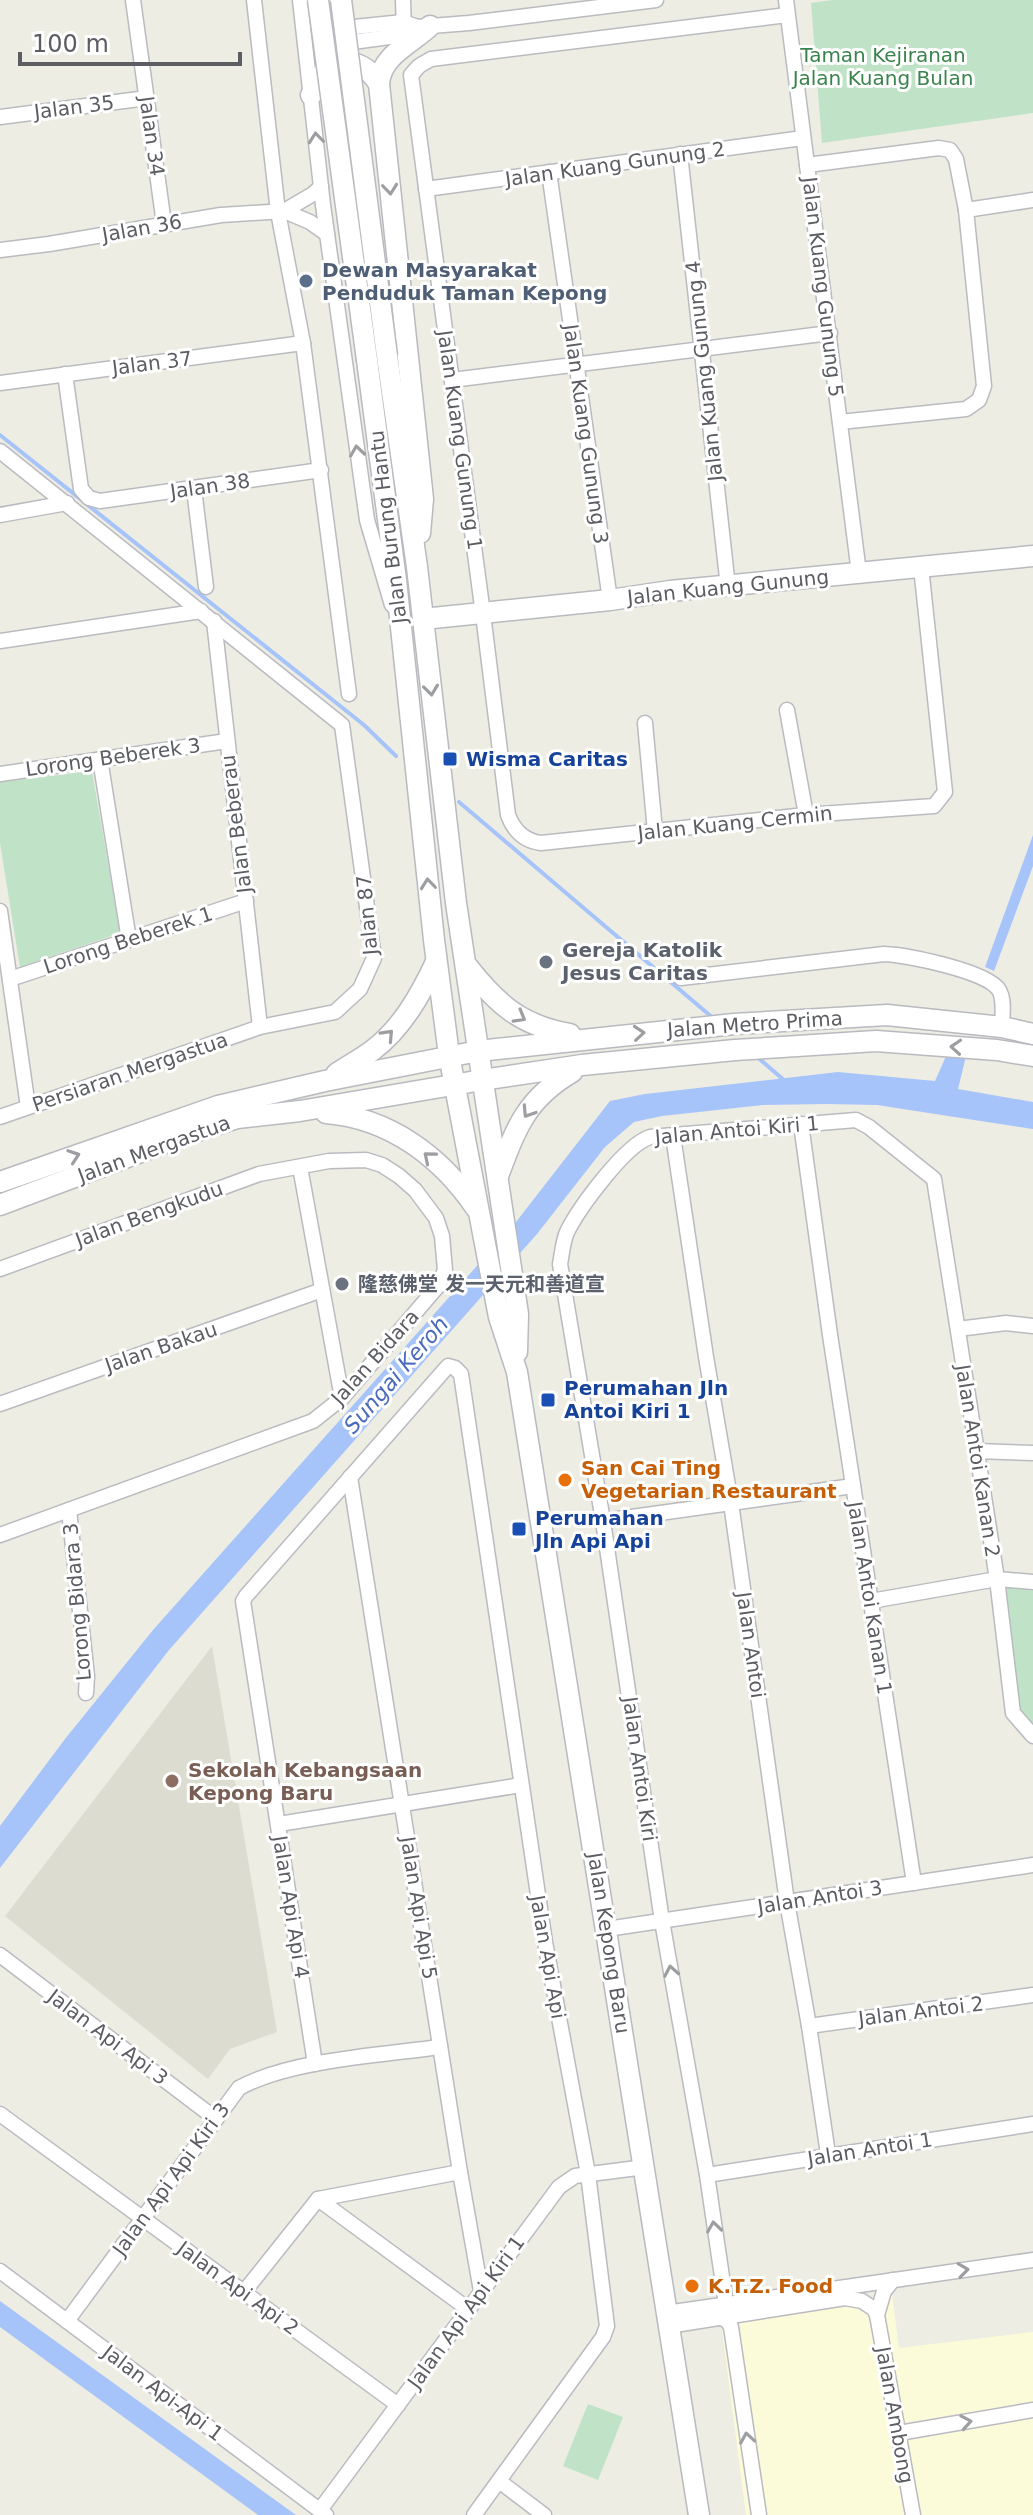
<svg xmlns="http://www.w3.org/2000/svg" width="1033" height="2515" font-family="'DejaVu Sans','Noto Sans SC',sans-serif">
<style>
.commercial{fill:#fcfbd9}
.education{fill:#dddcd1}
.green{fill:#c0e3c8}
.water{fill:#a6c4fa}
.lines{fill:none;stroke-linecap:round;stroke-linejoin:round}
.stream{stroke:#a6c4fa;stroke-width:4}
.street-casing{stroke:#babbc1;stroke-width:17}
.secondary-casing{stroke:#b8bac0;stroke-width:23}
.street{stroke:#fff;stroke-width:14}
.secondary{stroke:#fff;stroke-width:20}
.secondary-bridge-casing{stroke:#b8bac0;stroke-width:23;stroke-linecap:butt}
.secondary-bridge{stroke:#fff;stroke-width:20}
.oneway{stroke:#9d9ea1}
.service-dot{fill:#5c6f8a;stroke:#fff;stroke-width:3}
.transit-dot{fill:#1a4fb4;stroke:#fff;stroke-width:3}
.worship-dot{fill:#6b7280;stroke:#fff;stroke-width:3}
.food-dot{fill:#e8710a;stroke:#fff;stroke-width:3}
.education-dot{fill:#8d6e63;stroke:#fff;stroke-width:3}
.labels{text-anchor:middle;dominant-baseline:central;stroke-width:6;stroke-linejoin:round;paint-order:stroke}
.park-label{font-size:20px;fill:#3a834c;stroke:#fff}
.street-label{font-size:20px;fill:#5b5d63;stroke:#fff}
.service-label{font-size:20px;font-weight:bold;fill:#4e5e75;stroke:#fff;text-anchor:start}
.transit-label{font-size:20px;font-weight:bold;fill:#164399;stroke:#fff;text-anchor:start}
.worship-label{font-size:20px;font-weight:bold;fill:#5b616d;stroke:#fff;text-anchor:start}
.food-label{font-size:20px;font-weight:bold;fill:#c56008;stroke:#fff;text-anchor:start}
.education-label{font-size:20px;font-weight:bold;fill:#785e54;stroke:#fff;text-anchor:start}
.water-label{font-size:22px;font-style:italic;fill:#4a6abc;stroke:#fff}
</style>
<rect width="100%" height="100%" fill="#edede3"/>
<polygon class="commercial" points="892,2294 899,2348 1033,2332 1033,2515 746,2515 721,2322"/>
<polygon class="education" points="212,1646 277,2032 230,2049 208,2079 5,1916"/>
<g class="green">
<polygon points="833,0 1033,0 1033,113 822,143 811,3"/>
<polygon points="92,771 120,933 20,967 0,843 0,782"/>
<polygon points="997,1579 1033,1582 1033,1736 1013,1713"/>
<polygon points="588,2404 623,2417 598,2480 563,2466"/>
</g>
<g class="water">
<polygon points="1033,835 1033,866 994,971 985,967"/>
<polygon points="947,1054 966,1056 958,1089 1033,1102 1033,1129 877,1105 826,1104 763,1105 662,1116 634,1122 605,1147 537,1234 169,1650 0,1868 0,1826 65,1739 153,1630 516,1222 610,1101 645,1094 838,1072 935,1081"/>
<polygon points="0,2301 296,2515 258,2515 0,2327"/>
</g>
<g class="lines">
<g class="stream">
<polyline points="0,435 364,725 396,756"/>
<polyline points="459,802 713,1018"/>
<polyline points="756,1056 785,1081"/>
</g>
<g class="street-casing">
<g id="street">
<polyline points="133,0 164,224"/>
<polyline points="254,0 278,212 303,343 349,694"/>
<polyline points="300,0 323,205 367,520 392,605"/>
<polyline points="403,0 404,30"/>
<polyline points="786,0 859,573"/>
<path d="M 787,15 L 431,59 L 419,66 L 411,75 L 483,614 L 508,815 C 514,831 524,841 541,843 L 806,815 L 934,806 L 945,792 L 921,567"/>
<polyline points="335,29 403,22 418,27 469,23 656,0"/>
<polyline points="338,44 404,35 418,27"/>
<polyline points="0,117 147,98"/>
<polyline points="680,154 728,587"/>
<polyline points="807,165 939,148 950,150 956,159 966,210 984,386 979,400 966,409 840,422"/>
<polyline points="549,172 610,600"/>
<polyline points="426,189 803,138"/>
<polyline points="966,210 1033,200"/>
<polyline points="284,211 310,222 327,234"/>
<polyline points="0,250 49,244 221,215 284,211 313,194 321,187"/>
<polyline points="65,374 81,489 89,498 100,501 321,470"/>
<polyline points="452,380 830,333"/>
<polyline points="0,383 303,343"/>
<polyline points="0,451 342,725 374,958 360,989 335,1012 260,1027 0,1117"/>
<polyline points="194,489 206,587"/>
<polyline points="0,515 67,503"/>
<polyline points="214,621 260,1027"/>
<polyline points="0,641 201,611"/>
<polyline points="787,710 806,815"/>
<polyline points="645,723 655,831"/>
<polyline points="100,759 129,940"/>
<polyline points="0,774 227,741"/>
<polyline points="0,911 28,1107"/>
<path d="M 681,978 L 884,954 C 907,955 987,971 999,990 C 1005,1000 1002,1016 1002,1027"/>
<polyline points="10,979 246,901"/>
<polyline points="801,1124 830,1335 914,1883"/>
<polyline points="673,1136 706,1357 731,1503 787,1902 809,2026 828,2154"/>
<polyline points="300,1167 342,1398"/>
<polyline points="0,1269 259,1174 329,1161 366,1160 382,1165 399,1176 415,1190 436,1218 442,1236 445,1270 438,1286 342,1398 313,1421 0,1535"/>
<polyline points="958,1329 1006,1323 1033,1326"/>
<polyline points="0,1404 322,1290"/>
<polyline points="977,1451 1033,1453"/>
<polyline points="350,1477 460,2172 481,2291"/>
<polyline points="69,1510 87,1676 86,1693"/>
<polyline points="603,1521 853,1486"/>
<polyline points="871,1601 997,1579 1033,1582"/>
<polyline points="279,1824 521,1785"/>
<polyline points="607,1929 1033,1865"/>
<polyline points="0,1955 216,2119"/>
<polyline points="809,2026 1033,1995"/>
<polyline points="315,2064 243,1601 246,1596 448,1366 455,1368 461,1374 545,1942 588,2174 607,2326 603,2337 474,2515"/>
<polyline points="0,2114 398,2405"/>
<polyline points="707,2175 1033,2124"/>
<polyline points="318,2199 468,2309"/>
<polyline points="0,2271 326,2515"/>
<polyline points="244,2292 318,2199 460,2172"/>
<path d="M 726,2304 L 707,2175 L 662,1921 L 603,1521 L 560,1264 C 562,1254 563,1241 567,1232 C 579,1208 625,1145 650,1137 L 856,1120 L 869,1127 L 934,1179 L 997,1579 L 1013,1713 L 1033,1736"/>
<polyline points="666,2313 1033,2260"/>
<polyline points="877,2315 884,2291 893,2280"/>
<polyline points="720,2318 727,2320 731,2327 759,2515"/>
<path d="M 67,2321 L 239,2088 C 290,2060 381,2055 440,2047"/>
<polyline points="668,2326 845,2298 862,2301 874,2309 877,2315 913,2515"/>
<polyline points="899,2433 1033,2410"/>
<polyline points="499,2481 544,2515"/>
<polyline points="320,2510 559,2187 575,2176 645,2167"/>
</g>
</g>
<g class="secondary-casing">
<g id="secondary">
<path d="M 311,95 C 315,88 319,78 324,72 C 343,52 368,65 379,84"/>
<polyline points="387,356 417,567 456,903 518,1314 517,1352"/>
<polyline points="367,360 396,580 434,940 449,1055 499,1317 517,1372 699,2515"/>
<path d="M 420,533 L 423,499 L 379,84 C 381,55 411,44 430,26"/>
<polyline points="423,619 610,600 670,591 1033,556"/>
<path d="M 467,966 C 497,1004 521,1026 570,1034"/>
<path d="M 336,1074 C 348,1066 361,1059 373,1050 C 402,1028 421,994 436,962"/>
<path d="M 326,1113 C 390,1118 441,1157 476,1208"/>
<path d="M 498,1176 C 516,1128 526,1099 572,1072"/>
<polyline points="0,1182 218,1106 325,1081 478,1051 734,1024 887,1015 1002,1027 1033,1034"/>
<polyline points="0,1205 194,1132 237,1118 300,1111 482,1080 582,1065 735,1050 876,1041 997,1050 1033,1056"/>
</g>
</g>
<use href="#street" class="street"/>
<use href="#secondary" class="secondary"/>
<g class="secondary-bridge-casing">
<g id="secondary-bridge">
<polyline points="318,0 367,360"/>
<polyline points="341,0 387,356"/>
</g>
</g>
<use href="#secondary-bridge" class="secondary-bridge"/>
</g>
<defs><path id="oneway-chevron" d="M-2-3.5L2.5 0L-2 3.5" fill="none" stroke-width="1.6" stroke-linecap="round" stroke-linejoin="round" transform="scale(2)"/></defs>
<g class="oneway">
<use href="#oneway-chevron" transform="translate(316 138) rotate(-96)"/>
<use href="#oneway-chevron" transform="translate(390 189) rotate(84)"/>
<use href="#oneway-chevron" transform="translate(357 451) rotate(-98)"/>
<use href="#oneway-chevron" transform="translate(431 690) rotate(83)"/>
<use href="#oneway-chevron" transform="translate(428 884) rotate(-96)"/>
<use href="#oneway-chevron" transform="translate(520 1017) rotate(30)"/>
<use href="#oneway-chevron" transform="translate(639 1033) rotate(-5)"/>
<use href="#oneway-chevron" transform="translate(388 1035) rotate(-47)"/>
<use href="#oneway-chevron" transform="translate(956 1047) rotate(-176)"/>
<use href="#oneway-chevron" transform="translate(528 1112) rotate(123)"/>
<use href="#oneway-chevron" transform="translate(74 1156) rotate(-19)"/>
<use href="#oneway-chevron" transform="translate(429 1157) rotate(-140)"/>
<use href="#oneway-chevron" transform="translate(671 1971) rotate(-100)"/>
<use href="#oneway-chevron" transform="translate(714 2227) rotate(-98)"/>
<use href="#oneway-chevron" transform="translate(963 2270) rotate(-8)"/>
<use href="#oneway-chevron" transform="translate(966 2422) rotate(-10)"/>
<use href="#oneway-chevron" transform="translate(747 2438) rotate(-99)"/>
</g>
<circle class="service-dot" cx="306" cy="281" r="8"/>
<g class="transit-dot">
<rect x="442" y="751" width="16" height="16" rx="4"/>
<rect x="540" y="1392" width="16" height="16" rx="4"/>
<rect x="511" y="1521" width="16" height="16" rx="4"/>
</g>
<g class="worship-dot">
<circle cx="546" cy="962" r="8"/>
<circle cx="342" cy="1284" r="8"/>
</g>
<g class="food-dot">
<circle cx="565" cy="1480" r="8"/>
<circle cx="692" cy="2286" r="8"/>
</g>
<circle class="education-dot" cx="172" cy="1781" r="8"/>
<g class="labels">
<g class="park-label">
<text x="883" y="55">Taman Kejiranan<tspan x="883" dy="23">Jalan Kuang Bulan</tspan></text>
</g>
<g class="street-label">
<text transform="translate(74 107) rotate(-7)">Jalan 35</text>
<text transform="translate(152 136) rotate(82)">Jalan 34</text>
<text transform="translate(615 164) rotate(-8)">Jalan Kuang Gunung 2</text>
<text transform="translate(142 228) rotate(-10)">Jalan 36</text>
<text transform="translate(823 287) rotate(83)">Jalan Kuang Gunung 5</text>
<text transform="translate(152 363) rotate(-7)">Jalan 37</text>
<text transform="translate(704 371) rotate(-96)">Jalan Kuang Gunung 4</text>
<text transform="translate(586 434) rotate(82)">Jalan Kuang Gunung 3</text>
<text transform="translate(460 440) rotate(82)">Jalan Kuang Gunung 1</text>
<text transform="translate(210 486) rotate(-8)">Jalan 38</text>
<text transform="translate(388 527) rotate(-97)">Jalan Burung Hantu</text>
<text transform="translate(728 587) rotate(-6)">Jalan Kuang Gunung</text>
<text transform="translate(113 757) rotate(-8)">Lorong Beberek 3</text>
<text transform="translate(735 823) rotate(-6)">Jalan Kuang Cermin</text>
<text transform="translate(236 824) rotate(-97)">Jalan Beberau</text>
<text transform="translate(367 915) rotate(-95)">Jalan 87</text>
<text transform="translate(128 940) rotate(-18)">Lorong Beberek 1</text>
<text transform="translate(755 1024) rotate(-4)">Jalan Metro Prima</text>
<text transform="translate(130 1072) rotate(-19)">Persiaran Mergastua</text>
<text transform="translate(737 1130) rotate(-5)">Jalan Antoi Kiri 1</text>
<text transform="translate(154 1149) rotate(-20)">Jalan Mergastua</text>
<text transform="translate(149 1214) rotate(-20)">Jalan Bengkudu</text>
<text transform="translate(161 1347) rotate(-19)">Jalan Bakau</text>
<text transform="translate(375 1357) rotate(-48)">Jalan Bidara</text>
<text transform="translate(978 1461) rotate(81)">Jalan Antoi Kanan 2</text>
<text transform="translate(870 1598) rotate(81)">Jalan Antoi Kanan 1</text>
<text transform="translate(77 1602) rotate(-95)">Lorong Bidara 3</text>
<text transform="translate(751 1645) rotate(82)">Jalan Antoi</text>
<text transform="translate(640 1769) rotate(82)">Jalan Antoi Kiri</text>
<text transform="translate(820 1897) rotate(-9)">Jalan Antoi 3</text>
<text transform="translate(291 1907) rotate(81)">Jalan Api Api 4</text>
<text transform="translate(419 1908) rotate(81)">Jalan Api Api 5</text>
<text transform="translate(609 1943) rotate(81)">Jalan Kepong Baru</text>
<text transform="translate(548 1957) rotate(80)">Jalan Api Api</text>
<text transform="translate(921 2011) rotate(-7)">Jalan Antoi 2</text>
<text transform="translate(108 2037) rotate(37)">Jalan Api Api 3</text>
<text transform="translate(870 2149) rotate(-9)">Jalan Antoi 1</text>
<text transform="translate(171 2179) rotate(-54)">Jalan Api Api Kiri 3</text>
<text transform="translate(238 2288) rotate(36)">Jalan Api Api 2</text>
<text transform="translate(466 2312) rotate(-54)">Jalan Api Api Kiri 1</text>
<text transform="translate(163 2393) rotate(37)">Jalan Api-Api 1</text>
<text transform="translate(895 2415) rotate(80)">Jalan Ambong</text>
</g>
<g class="service-label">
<text x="322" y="270">Dewan Masyarakat<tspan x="322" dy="23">Penduduk Taman Kepong</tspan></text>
</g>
<g class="transit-label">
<text x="466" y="759">Wisma Caritas</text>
<text x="564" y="1388">Perumahan Jln<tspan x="564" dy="23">Antoi Kiri 1</tspan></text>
<text x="535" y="1518">Perumahan<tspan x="535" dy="23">Jln Api Api</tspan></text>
</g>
<g class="worship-label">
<text x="562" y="950">Gereja Katolik<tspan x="562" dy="23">Jesus Caritas</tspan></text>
<text x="358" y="1284">隆慈佛堂 发一天元和善道宣</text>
</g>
<g class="food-label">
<text x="581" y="1468">San Cai Ting<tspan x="581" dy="23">Vegetarian Restaurant</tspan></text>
<text x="708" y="2286">K.T.Z. Food</text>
</g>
<g class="education-label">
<text x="188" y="1770">Sekolah Kebangsaan<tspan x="188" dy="23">Kepong Baru</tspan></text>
</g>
<g class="water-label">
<text transform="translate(396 1375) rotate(-49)">Sungai Keroh</text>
</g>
</g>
<path d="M20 52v12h220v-12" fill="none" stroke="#5b5d63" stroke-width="4"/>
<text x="32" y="52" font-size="24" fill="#5b5d63" stroke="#ffffff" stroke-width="6" paint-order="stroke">100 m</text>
</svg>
